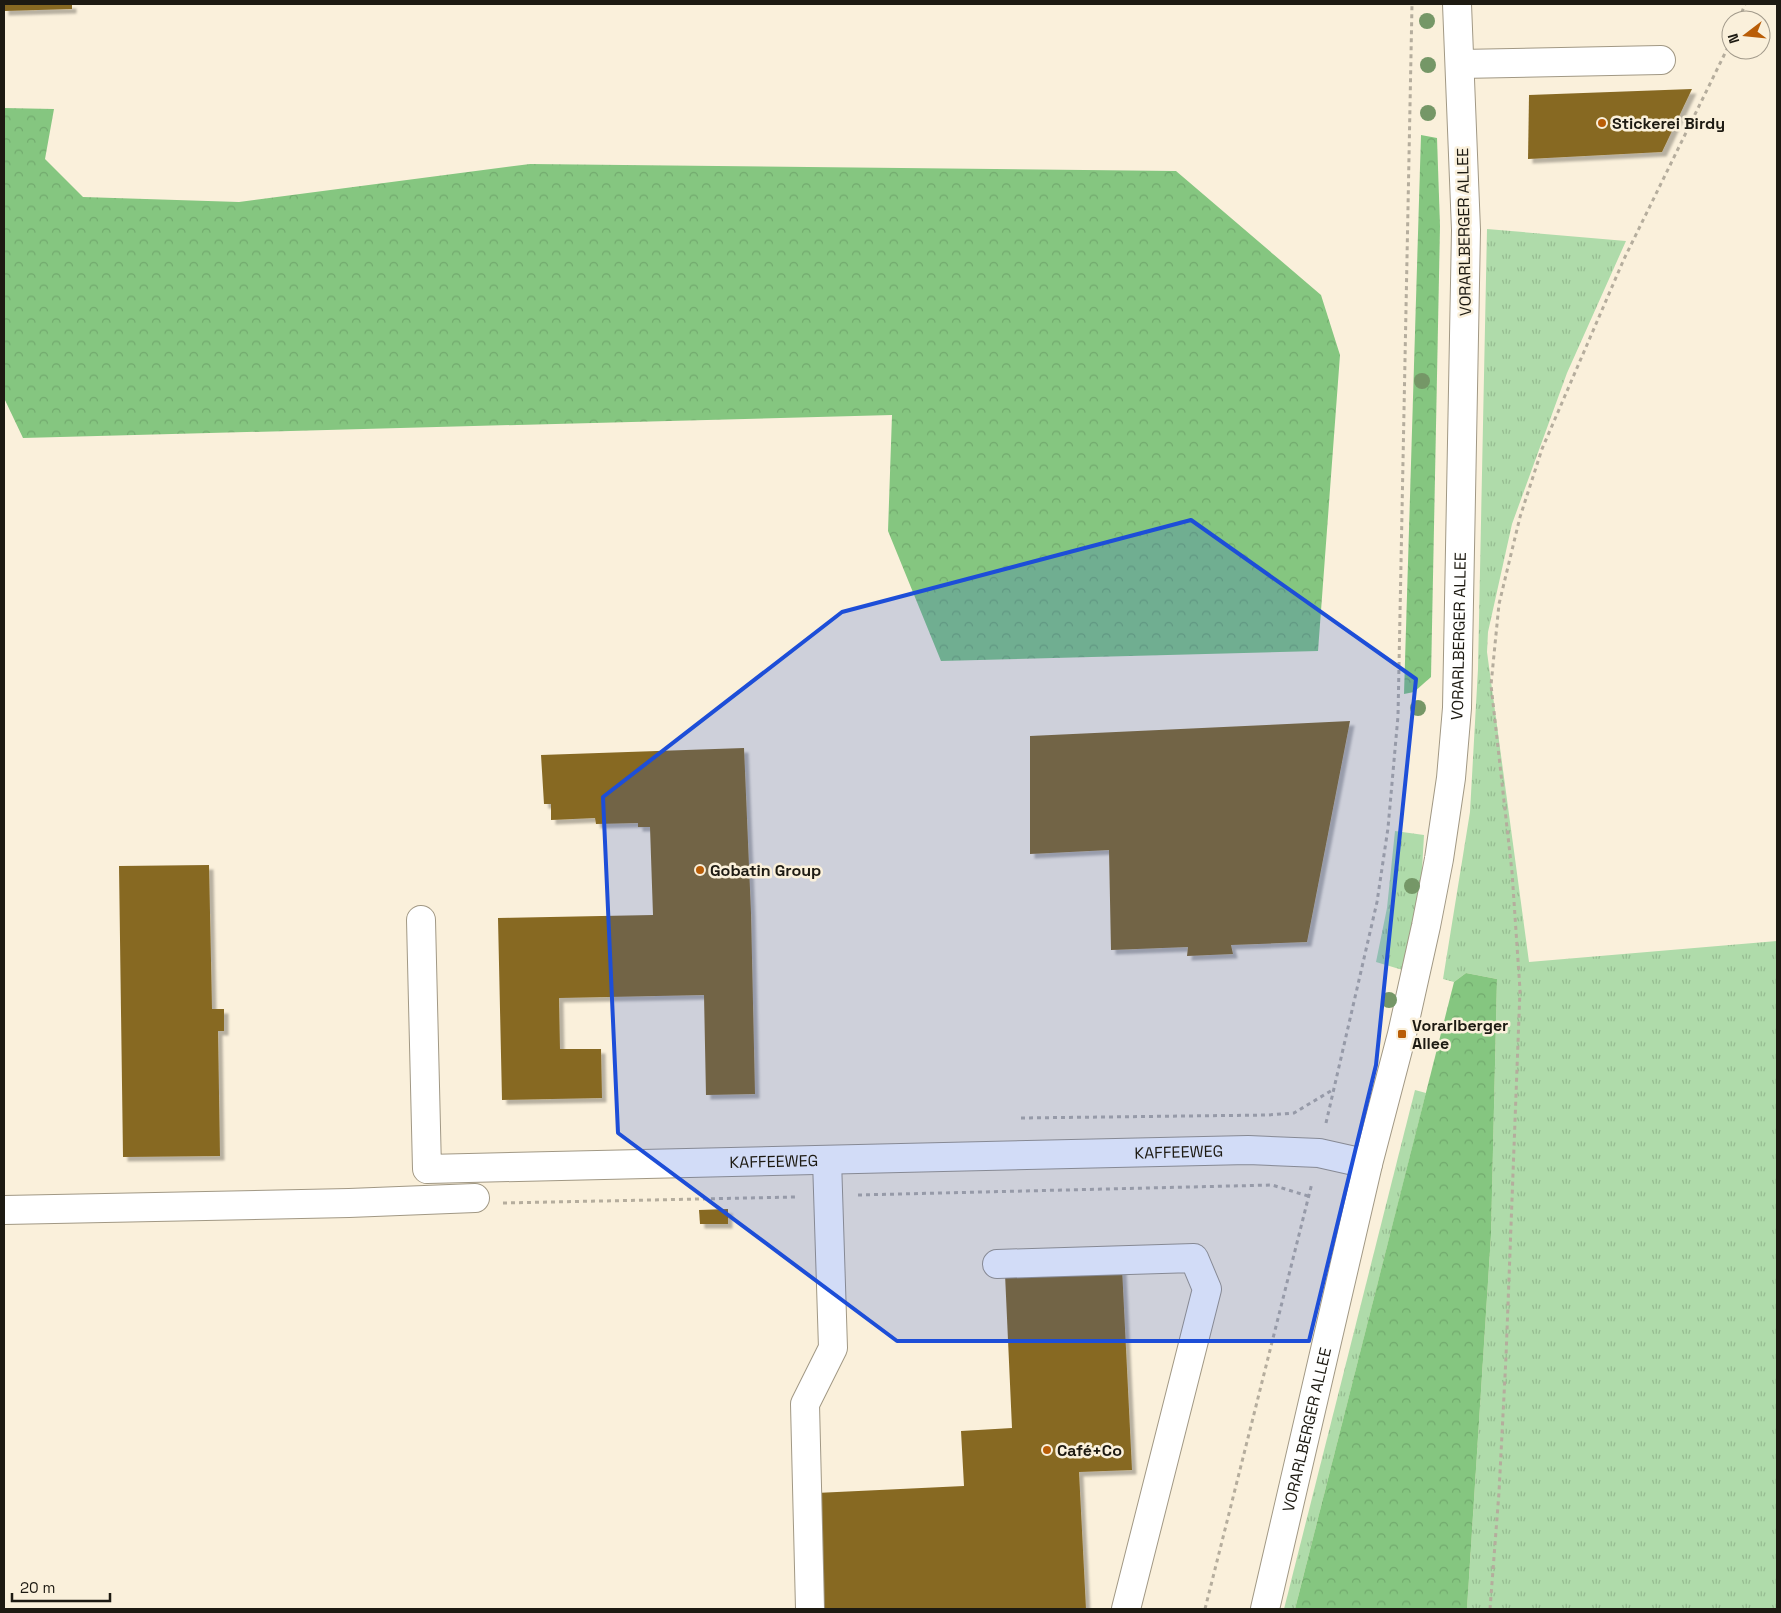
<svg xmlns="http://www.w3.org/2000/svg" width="1781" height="1613" font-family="'Space Grotesk',sans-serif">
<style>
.grass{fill:url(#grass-tufts)}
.forest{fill:url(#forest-crowns)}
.building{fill:#876924;filter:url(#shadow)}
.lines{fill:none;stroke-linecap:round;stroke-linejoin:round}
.minor-casing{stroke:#a19884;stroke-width:30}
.major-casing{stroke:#a19884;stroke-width:30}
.path{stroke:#b5ad9d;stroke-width:3;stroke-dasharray:4 4;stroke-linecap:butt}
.minor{stroke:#fff;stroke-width:28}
.major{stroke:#fff;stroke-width:28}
.tree{fill:#759767}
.marked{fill:#1d4ed8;fill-opacity:0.2;stroke:#1d4ed8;stroke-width:4;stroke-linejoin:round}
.poi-dot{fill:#b95d07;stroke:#faf0db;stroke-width:2}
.labels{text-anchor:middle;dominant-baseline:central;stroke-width:5;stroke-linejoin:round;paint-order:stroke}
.poi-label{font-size:16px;font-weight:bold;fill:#1d1a12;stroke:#faf0db;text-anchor:start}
.street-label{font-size:16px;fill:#1d1a12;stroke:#faf0db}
</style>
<defs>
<pattern id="grass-tufts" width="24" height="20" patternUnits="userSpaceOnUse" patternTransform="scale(1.25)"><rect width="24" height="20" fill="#afdbaa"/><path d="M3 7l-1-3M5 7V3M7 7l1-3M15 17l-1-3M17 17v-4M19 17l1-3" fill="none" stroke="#96bb91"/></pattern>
<pattern id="forest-crowns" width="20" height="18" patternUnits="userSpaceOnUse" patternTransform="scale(1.25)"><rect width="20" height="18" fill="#85c680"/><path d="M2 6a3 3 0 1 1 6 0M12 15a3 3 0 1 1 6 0" fill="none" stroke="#72aa6e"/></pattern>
<filter id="shadow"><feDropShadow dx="4.5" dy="4.5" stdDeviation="1" flood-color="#0004"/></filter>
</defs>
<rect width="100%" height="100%" fill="#faf0db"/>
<g class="grass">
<polygon points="1487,229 1626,241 1567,373 1512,524 1488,632 1487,652 1529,962 1777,941 1777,1609 1467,1609 1491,1235 1497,979 1466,973 1454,982 1443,979 1470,812 1478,669"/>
<polygon points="1395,831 1424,835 1416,974 1376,962 1387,908"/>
<polygon points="1415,1090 1426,1093 1295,1609 1284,1609"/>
</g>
<g class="forest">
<polygon points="4,108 54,109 45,159 83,197 239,202 530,164 1176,171 1321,295 1340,355 1318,651 941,661 888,531 892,415 23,438 4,398"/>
<polygon points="1421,135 1437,138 1440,226 1431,677 1414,692 1404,694"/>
<polygon points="1466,973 1497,979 1491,1235 1467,1609 1295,1609 1454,982"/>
</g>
<g class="building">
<polygon points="4,4 72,4 72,9 4,11"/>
<polygon points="1692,89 1662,152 1528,159 1529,95"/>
<polygon points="1350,721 1307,942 1231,945 1233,954 1187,956 1188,947 1111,950 1109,850 1030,854 1030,736"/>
<polygon points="744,748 751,913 755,1094 706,1095 704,995 559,998 560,1049 601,1049 602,1098 502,1100 498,918 653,915 650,827 638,827 638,823 596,824 595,818 551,820 551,804 544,804 541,755"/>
<polygon points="209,865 212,1009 224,1009 224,1031 218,1031 220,1156 123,1157 119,866"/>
<polygon points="728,1209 728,1224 700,1224 699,1210"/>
<polygon points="1122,1268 1132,1470 1079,1472 1086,1609 821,1609 816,1493 964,1486 961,1431 1012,1428 1005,1274"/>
</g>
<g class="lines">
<g class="minor-casing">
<g id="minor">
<polyline points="1460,64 1661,60"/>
<path id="s1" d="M 421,920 L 427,1169 L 1248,1150 L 1319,1153 L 1368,1164"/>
<polyline points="4,1210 349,1203 475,1198"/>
<polyline points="997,1264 1194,1258 1207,1289 1126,1609"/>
<polyline points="810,1609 805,1404 833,1348 827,1160"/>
</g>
</g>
<g class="major-casing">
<g id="major">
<path id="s2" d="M 1265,1609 L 1368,1164 L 1402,1034 L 1426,926 L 1439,859 L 1451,778 L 1457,708 L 1466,230 L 1457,4"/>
</g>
</g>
<g class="path">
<polyline points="1739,20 1745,4"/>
<polyline points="1021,1118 1268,1115 1294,1113 1334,1089"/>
<polyline points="1326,1123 1377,902 1388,828 1398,716 1412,4"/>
<polyline points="858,1195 1272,1185 1308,1196"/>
<polyline points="503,1203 797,1197"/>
<polyline points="1205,1609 1312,1183"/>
<polyline points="1490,1609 1499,1492 1506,1357 1520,990 1512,872 1491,685 1499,604 1520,517 1542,449 1624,259 1731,41"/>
</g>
<use href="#minor" class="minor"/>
<use href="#major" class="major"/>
</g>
<g class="tree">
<circle cx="1427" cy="21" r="8"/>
<circle cx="1428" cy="65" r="8"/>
<circle cx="1428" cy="113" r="8"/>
<circle cx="1422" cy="381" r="8"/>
<circle cx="1418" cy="708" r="8"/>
<circle cx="1412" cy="886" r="8"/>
<circle cx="1389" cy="1000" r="8"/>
</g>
<path class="marked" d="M 1191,520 L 1416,679 L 1376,1065 L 1309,1341 L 897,1341 L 618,1133 L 603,797 L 842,612 Z"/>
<g class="poi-dot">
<circle cx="1602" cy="123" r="5"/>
<circle cx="700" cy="870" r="5"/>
<rect x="1397" y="1029" width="10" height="10" rx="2.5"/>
<circle cx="1047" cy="1450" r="5"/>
</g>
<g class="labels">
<g class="poi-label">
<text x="1612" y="123">Stickerei Birdy</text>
<text x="710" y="870">Gobatin Group</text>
<text x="1412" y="1025">Vorarlberger<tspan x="1412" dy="18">Allee</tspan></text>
<text x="1057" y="1450">Café+Co</text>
</g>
<g class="street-label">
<text transform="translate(1464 232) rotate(-91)">VORARLBERGER ALLEE</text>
<text stroke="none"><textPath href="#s2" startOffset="994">VORARLBERGER ALLEE</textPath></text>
<text stroke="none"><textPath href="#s1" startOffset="1001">KAFFEEWEG</textPath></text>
<text stroke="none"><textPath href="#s1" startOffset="596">KAFFEEWEG</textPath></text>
<text stroke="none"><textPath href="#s2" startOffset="184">VORARLBERGER ALLEE</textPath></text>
</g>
</g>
<rect width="1781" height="1613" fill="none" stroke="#1d1a12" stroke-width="10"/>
<g transform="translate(1746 35) rotate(254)"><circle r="24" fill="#faf0db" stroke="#a29a8b"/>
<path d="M0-4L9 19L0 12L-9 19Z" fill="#b95d07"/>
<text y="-8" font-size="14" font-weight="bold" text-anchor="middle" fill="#1d1a12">N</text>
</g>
<path d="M12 1593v8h98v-8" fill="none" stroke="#1d1a12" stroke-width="2.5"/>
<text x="20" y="1593" font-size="15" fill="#1d1a12" stroke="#faf0db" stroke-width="4" paint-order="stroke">20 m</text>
</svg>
